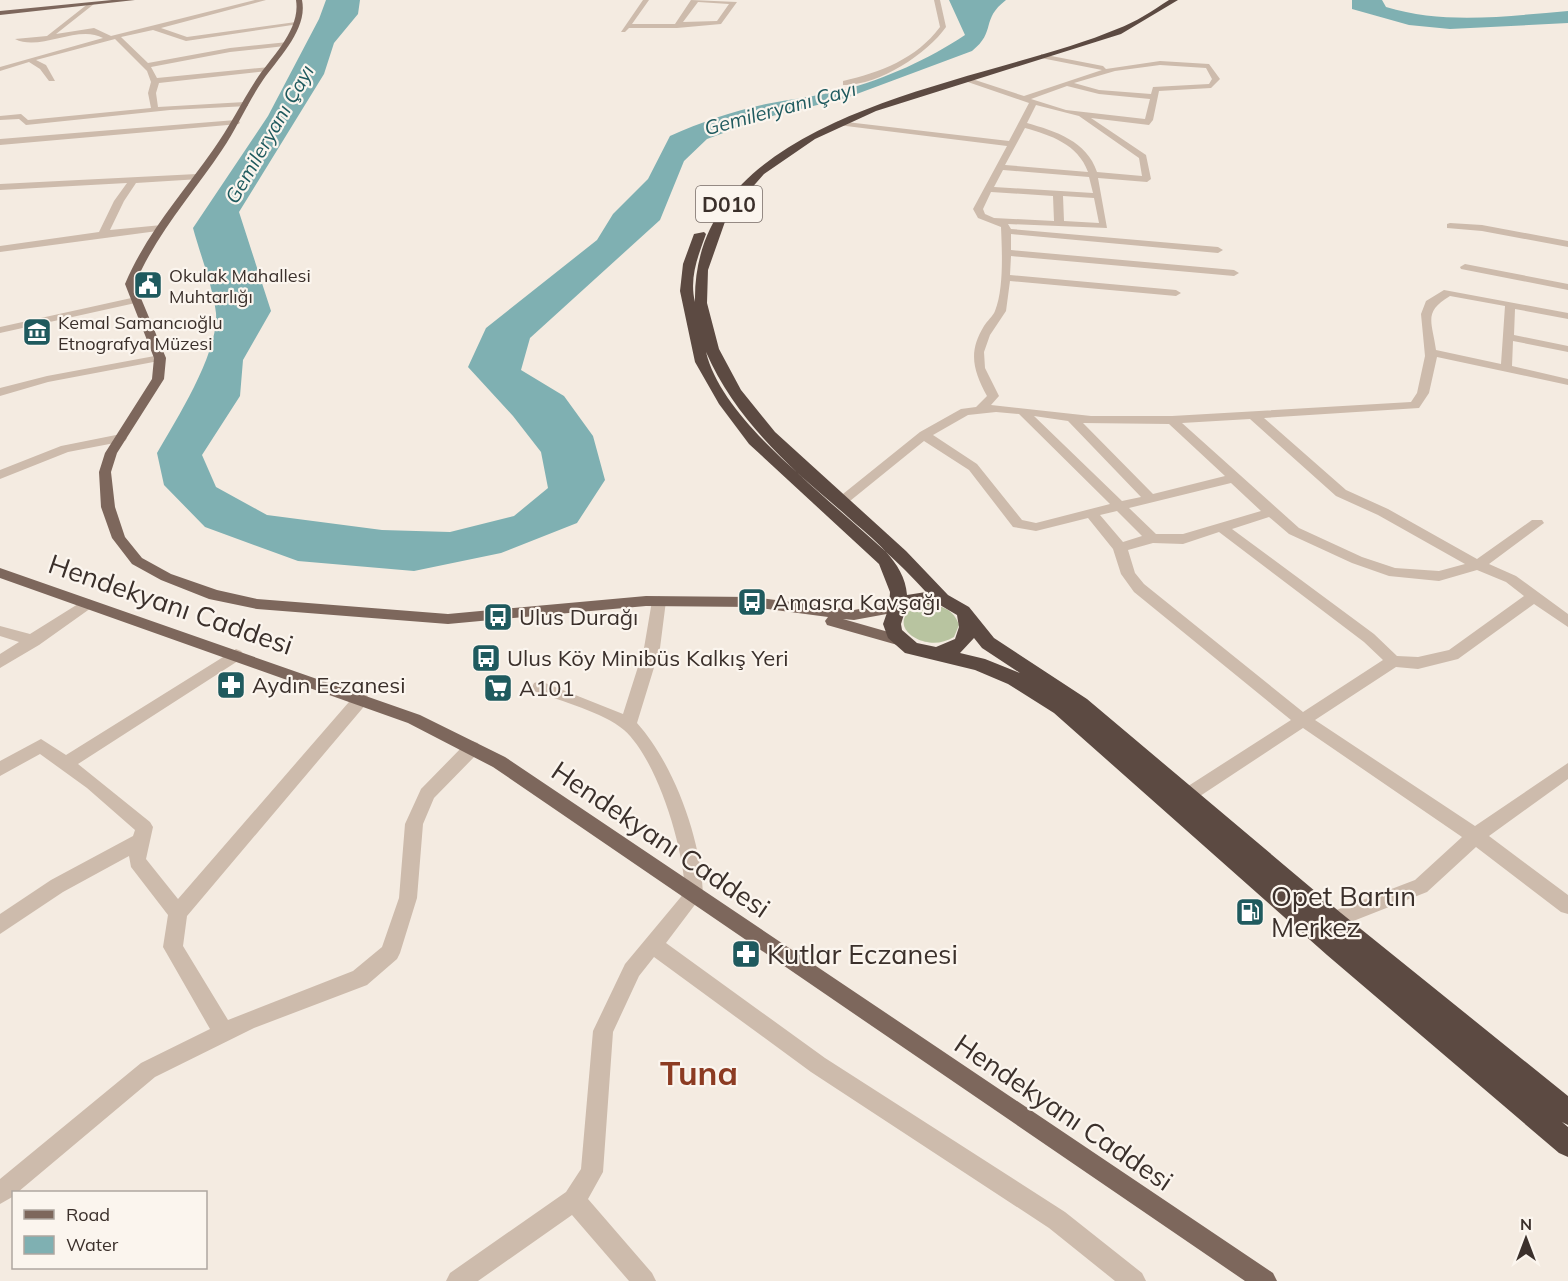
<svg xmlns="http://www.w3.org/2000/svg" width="1568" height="1281" font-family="Mulish,sans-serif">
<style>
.green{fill:#b8c4a0}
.water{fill:#7fb0b2}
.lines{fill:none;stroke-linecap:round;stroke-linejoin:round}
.minor{fill:#cdbbac;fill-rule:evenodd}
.major{fill:#7d675c;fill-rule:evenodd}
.highway{fill:#5c4a42;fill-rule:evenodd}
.labels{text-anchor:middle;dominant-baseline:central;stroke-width:4.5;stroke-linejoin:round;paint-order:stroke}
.far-poi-label{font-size:18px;fill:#3b302b;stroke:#fbf5ee;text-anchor:start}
.far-water-label{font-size:20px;font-style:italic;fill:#1f5a5e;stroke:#fbf5ee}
.shield{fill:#fbf5ee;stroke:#756b66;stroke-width:1.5}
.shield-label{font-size:21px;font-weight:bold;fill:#3b302b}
.poi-label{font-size:22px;fill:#3b302b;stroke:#fbf5ee;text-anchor:start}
.near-street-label{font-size:27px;fill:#3b302b;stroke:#fbf5ee}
.near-poi-label{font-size:27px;fill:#3b302b;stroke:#fbf5ee;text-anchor:start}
.near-district-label{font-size:33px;font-weight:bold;fill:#8c3b22;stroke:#fbf5ee}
</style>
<rect width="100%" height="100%" fill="#f4ebe1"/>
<path class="green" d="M 919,605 C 936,603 953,607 959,625 L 954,637 C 924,656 880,623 919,605 Z"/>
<g class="water">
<path d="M 326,0 L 360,0 L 358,14 L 334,43 L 324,74 L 239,212 L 271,311 L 243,360 L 240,396 L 202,455 L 216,487 L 267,515 L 382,530 L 450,532 L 514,516 L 548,488 L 541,452 L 513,416 L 468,367 L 486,328 L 597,240 L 613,214 L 648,179 L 670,136 C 701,122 733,111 766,104 C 792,99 818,96 843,90 C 885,79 929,59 965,35 L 949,0 L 1006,0 C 980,20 997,31 972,51 L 846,98 L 764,118 L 707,139 L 684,161 L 660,220 L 530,338 L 521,370 L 564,396 L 593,436 L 605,480 L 577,523 L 501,553 L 414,571 L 298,561 L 205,527 L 164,485 L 157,453 C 177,419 219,352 216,313 C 213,287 200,254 193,228 L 268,116 L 319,19 Z"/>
<path d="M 1352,0 L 1382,0 L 1386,7 C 1445,25 1507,16 1568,11 L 1568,23 L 1450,29 L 1409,25 L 1352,9 Z"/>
</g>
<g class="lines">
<g class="minor">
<path d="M 255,0 L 266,0 L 161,28 L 187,37 L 296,22 L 299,24 L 186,41 L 153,30 L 121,37 L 148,63 L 230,48 L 288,42 L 285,46 L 230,52 L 151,67 L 157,78 L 270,67 L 267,71 L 159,83 L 156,93 L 158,107 L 245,102 L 248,102 L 248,106 L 170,110 L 26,125 L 19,119 L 0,120 L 0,116 L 21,114 L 28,120 L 151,108 L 148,93 L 151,82 L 147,71 L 115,39 L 36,60 L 46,65 L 55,81 L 49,81 L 40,69 L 29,62 L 0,71 L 0,67 L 103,38 C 78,24 40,52 15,39 L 47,36 L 89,3 L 94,4 L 56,34 L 94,28 L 111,36 Z"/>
<path d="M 643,0 L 649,0 L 632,24 L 675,24 L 691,0 L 737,2 L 721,24 L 677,28 L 629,28 L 625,32 L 621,32 ZM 698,2 L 729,4 L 717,21 L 683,22 Z"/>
<path d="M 934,0 L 940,0 L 946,27 C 927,54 878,86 843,85 L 843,81 C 881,72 916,59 940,27 Z"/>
<path d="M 1041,54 L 1103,66 L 1106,69 L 1160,61 L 1209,64 L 1220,79 L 1211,88 L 1159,91 L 1153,120 L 1149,125 L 1091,118 L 1146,155 L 1151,179 L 1147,182 L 1098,178 L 1107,228 L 1008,224 L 1011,229 L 1218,247 L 1223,250 L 1218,253 L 1011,234 L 1011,250 L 1234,270 L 1239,273 L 1234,276 L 1011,256 L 1010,275 L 1176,290 L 1181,293 L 1176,296 L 1010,281 L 1006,311 L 990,335 L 984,352 L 985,368 L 999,396 L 991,405 L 1091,416 L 1172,416 L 1411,402 L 1417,393 L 1425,356 L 1421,314 L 1426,301 L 1444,290 L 1568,313 L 1568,319 L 1515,309 L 1514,335 L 1568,346 L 1568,352 L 1513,341 L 1512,366 L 1568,379 L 1568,385 L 1437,357 L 1429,393 L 1419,408 L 1264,418 L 1346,490 L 1388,509 L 1477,559 L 1532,520 L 1542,520 L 1544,523 L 1489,564 L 1516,576 L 1568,614 L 1568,627 L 1534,604 L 1458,659 L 1418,669 L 1396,667 L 1315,720 L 1475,826 L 1568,763 L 1568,779 L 1489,836 L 1568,895 L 1568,914 L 1561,912 L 1476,847 L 1427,892 L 1333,929 L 1326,926 L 1324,920 L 1326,914 L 1415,880 L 1462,837 L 1303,728 L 1194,800 L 1188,802 L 1182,800 L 1179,795 L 1182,790 L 1291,720 L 1134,592 L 1121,574 L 1113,549 L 1088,518 L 1036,531 L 1013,527 L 969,470 L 924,441 L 845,505 L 835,505 L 833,502 L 920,432 L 961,409 L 976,407 L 987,396 C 973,370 968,352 984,326 C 987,321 993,316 995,311 C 1004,289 1002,251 1001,227 L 978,218 L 973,209 L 1007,146 L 838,125 L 834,123 L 838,121 L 1009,141 L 1029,103 L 962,80 L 969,78 L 1024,96 L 1102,70 L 1041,58 ZM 1160,65 L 1206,68 L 1212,79 L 1209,84 L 1153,87 L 1151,94 L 1099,90 L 1074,83 L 1115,71 ZM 1067,86 L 1099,94 L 1150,99 L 1145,119 L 1066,110 L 1031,99 ZM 1036,105 L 1079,116 L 1139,158 L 1142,176 L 1097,172 C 1087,141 1055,131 1027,123 ZM 1025,128 C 1050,135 1078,144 1088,172 L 1005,165 ZM 1003,170 L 1089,177 L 1093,193 L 994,187 ZM 991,192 L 1053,196 L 1054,221 L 994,218 L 985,214 L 983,209 ZM 1063,196 L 1094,198 L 1099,223 L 1064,221 ZM 1450,296 L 1505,306 L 1501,364 L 1436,350 C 1432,321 1423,312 1450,296 ZM 996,412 L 1019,414 L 1110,504 L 1036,523 L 1022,520 L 977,464 L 933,435 L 968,415 ZM 1034,416 L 1068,421 L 1141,497 L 1122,501 ZM 1250,419 L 1336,496 L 1378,515 L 1465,564 L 1439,571 L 1395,568 L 1362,557 L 1299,528 L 1182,423 ZM 1083,423 L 1169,424 L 1225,476 L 1153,494 ZM 1231,483 L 1261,511 L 1183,534 L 1156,534 L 1129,508 ZM 1117,511 L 1142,536 L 1123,542 L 1100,515 ZM 1269,517 L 1289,534 L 1352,563 L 1389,576 L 1439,581 L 1477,570 L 1506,582 L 1524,596 L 1449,650 L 1418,657 L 1397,656 L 1374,634 L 1232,529 ZM 1219,532 L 1364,642 L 1383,660 L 1303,712 L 1144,584 L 1135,573 L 1128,550 L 1153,543 L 1183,544 Z"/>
<polygon points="236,120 240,122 239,124 0,145 0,139"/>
<polygon points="197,174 200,175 200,179 136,183 124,201 110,230 162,225 165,226 165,230 0,252 0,246 99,232 114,201 127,183 0,190 0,184"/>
<polygon points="1450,223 1482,225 1568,241 1568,247 1482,231 1447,228 1447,224"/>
<polygon points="1465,264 1568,284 1568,290 1461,269 1460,267"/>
<polygon points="136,297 140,298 140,302 0,333 0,327"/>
<polygon points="160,355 166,358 164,360 48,382 0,396 0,388 47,376"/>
<polygon points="121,434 127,438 125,441 68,452 0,479 0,470 61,446"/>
<path d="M 659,596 L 666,601 L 660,648 L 637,723 C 674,764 701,839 703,894 L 666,943 L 825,1058 L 1065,1212 L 1142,1273 L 1146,1281 L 1115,1281 L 1049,1228 L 811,1072 L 654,957 L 639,976 L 613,1032 L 603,1172 L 588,1199 L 652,1273 L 656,1281 L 629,1281 L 572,1215 L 478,1281 L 446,1281 L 450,1273 L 566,1192 L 581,1169 L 593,1031 L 625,964 L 685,892 C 684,848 657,759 624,730 C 603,712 560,701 534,691 L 532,687 L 534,683 L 540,681 L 623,714 L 644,648 L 652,601 Z"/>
<polygon points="86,599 91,600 93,604 91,608 39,645 0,668 0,654 19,642 0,636 0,626 30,634"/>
<polygon points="236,649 241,651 244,655 241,659 78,764 150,822 153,827 146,859 178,899 355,695 367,695 369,699 367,703 187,916 183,946 228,1020 353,971 382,947 399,898 405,824 421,789 466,743 472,741 478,743 480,748 478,753 434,798 423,824 417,898 400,953 397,959 367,985 254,1028 155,1077 18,1192 14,1192 14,1196 0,1204 0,1179 141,1063 210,1029 163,947 168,915 131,867 129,856 63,892 0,934 0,914 51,880 133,836 135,830 87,788 40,754 0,776 0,761 41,739 66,755"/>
</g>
<g class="major">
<polygon points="112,0 135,0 0,15 0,11"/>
<path d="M 296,0 L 302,0 C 308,29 279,57 263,80 C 248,102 237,128 222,150 C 192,195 156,234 135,284 L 166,358 L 164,379 L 117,453 L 111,472 L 115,507 L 125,537 L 142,558 L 171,574 L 217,590 L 257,599 L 448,614 L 646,596 L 752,597 L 854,610 L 898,602 L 905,607 L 903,611 L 854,620 L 843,619 L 906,637 L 909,641 L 906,645 L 901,646 L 827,625 L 825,621 L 828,617 L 752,607 L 646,606 L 448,624 L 257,609 L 209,599 L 161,580 L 132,564 L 112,538 L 101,507 L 99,472 L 105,453 L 152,379 L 154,358 L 125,284 C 146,234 182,194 213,150 C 229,128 241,103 256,80 C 271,57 301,30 296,0 Z"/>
<polygon points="0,568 420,715 505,757 1273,1273 1277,1281 1245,1281 493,767 408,723 0,578"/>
</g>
<path class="highway" d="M 1169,0 L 1178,0 L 1121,34 L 876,111 L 815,139 L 764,174 L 727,216 L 708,270 L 707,303 L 719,349 L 741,390 L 775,432 L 906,551 L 948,595 L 969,607 L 994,638 L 1087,699 L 1341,913 L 1568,1096 L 1568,1125 L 1562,1122 L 1568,1127 L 1568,1157 L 1559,1153 L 1327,955 L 1054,713 L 1008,684 L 975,670 L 905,653 L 888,638 L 883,624 L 889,607 L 890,592 L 879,564 L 749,444 L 719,404 L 695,362 L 680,291 L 683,264 L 694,234 L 704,232 L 706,234 C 698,256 689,278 695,302 C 691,108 985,85 1117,29 C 1136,22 1152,11 1169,0 ZM 706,352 C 750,454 854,512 926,592 L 907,595 C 905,561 871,538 848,517 C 802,476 721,414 706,352 ZM 919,604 L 940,605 L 957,615 L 959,627 L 955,639 L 936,647 L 917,643 L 902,630 L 901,624 L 905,611 ZM 974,638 L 982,648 L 1020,673 L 985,659 L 960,653 Z"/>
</g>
<defs>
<g id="civic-square" transform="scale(1.5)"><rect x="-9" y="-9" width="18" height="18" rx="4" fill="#1f5a5e" stroke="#fbf5ee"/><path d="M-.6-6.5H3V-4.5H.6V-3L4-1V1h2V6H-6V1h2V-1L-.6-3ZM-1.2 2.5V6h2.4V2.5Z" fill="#fff"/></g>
<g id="museum-square" transform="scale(1.5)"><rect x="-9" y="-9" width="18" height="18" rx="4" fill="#1f5a5e" stroke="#fbf5ee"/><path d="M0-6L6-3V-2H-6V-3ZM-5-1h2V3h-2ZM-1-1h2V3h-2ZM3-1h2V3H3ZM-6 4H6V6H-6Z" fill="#fff"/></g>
<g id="bus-square" transform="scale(1.5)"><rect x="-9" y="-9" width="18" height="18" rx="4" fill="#1f5a5e" stroke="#fbf5ee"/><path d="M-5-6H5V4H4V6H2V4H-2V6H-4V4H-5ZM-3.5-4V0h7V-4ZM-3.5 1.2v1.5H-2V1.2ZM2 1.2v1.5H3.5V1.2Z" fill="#fff"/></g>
<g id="pharmacy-square" transform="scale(1.5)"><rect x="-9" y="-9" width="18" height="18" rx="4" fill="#1f5a5e" stroke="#fbf5ee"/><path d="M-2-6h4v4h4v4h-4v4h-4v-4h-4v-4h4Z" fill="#fff"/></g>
<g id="supermarket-square" transform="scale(1.5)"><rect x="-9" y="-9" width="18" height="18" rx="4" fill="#1f5a5e" stroke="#fbf5ee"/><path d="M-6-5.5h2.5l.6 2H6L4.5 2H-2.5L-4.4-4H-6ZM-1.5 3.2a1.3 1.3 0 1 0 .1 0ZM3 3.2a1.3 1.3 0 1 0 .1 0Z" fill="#fff"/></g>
<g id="fuel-square" transform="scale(1.5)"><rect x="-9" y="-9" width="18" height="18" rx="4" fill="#1f5a5e" stroke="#fbf5ee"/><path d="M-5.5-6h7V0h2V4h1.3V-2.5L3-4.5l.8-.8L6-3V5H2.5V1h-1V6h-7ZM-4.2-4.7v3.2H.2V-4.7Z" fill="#fff"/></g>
</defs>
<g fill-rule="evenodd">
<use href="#civic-square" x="148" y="285"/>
<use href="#museum-square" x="37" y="332"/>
<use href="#bus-square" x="752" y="602"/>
<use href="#bus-square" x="498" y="617"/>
<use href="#bus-square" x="486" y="658"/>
<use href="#pharmacy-square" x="231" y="685"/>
<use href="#supermarket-square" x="498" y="688"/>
<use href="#fuel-square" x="1250" y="912"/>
<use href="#pharmacy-square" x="746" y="954"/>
</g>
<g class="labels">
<g class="far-poi-label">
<text x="169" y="275">Okulak Mahallesi<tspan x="169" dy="21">Muhtarlığı</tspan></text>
<text x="58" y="322">Kemal Samancıoğlu<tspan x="58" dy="21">Etnografya Müzesi</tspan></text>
</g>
<g class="far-water-label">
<text transform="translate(780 108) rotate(-15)">Gemileryanı Çayı</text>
<text transform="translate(269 134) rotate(-60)">Gemileryanı Çayı</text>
</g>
<rect class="shield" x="696" y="186" width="66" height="36" rx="4.5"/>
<g class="shield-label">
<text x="729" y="204">D010</text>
</g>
<g class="poi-label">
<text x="773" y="602">Amasra Kavşağı</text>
<text x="519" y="617">Ulus Durağı</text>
<text x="507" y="658">Ulus Köy Minibüs Kalkış Yeri</text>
<text x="252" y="685">Aydın Eczanesi</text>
<text x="519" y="688">A101</text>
</g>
<g class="near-street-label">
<text transform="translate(171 604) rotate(19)">Hendekyanı Caddesi</text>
<text transform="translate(661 839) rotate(34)">Hendekyanı Caddesi</text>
<text transform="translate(1064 1112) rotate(34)">Hendekyanı Caddesi</text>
</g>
<g class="near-poi-label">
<text x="1271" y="896">Opet Bartın<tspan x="1271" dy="31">Merkez</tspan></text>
<text x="767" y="954">Kutlar Eczanesi</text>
</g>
<g class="near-district-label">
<text x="699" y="1072">Tuna</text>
</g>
</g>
<rect x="12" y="1191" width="195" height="78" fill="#fbf5ee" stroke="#aea6a0" stroke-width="1.5"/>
<rect x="24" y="1210" width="30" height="9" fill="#7d675c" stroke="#aea6a0" stroke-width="1.5"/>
<text x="66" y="1221" font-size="18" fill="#3b302b">Road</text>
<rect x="24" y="1236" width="30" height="18" fill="#7fb0b2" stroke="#aea6a0" stroke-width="1.5"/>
<text x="66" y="1251" font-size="18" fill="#3b302b">Water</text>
<g transform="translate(1526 1239)" stroke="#fbf5ee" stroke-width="4.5" paint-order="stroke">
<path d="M0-4.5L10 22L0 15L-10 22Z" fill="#3b302b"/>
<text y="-9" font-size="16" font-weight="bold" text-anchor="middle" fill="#3b302b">N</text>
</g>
</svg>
